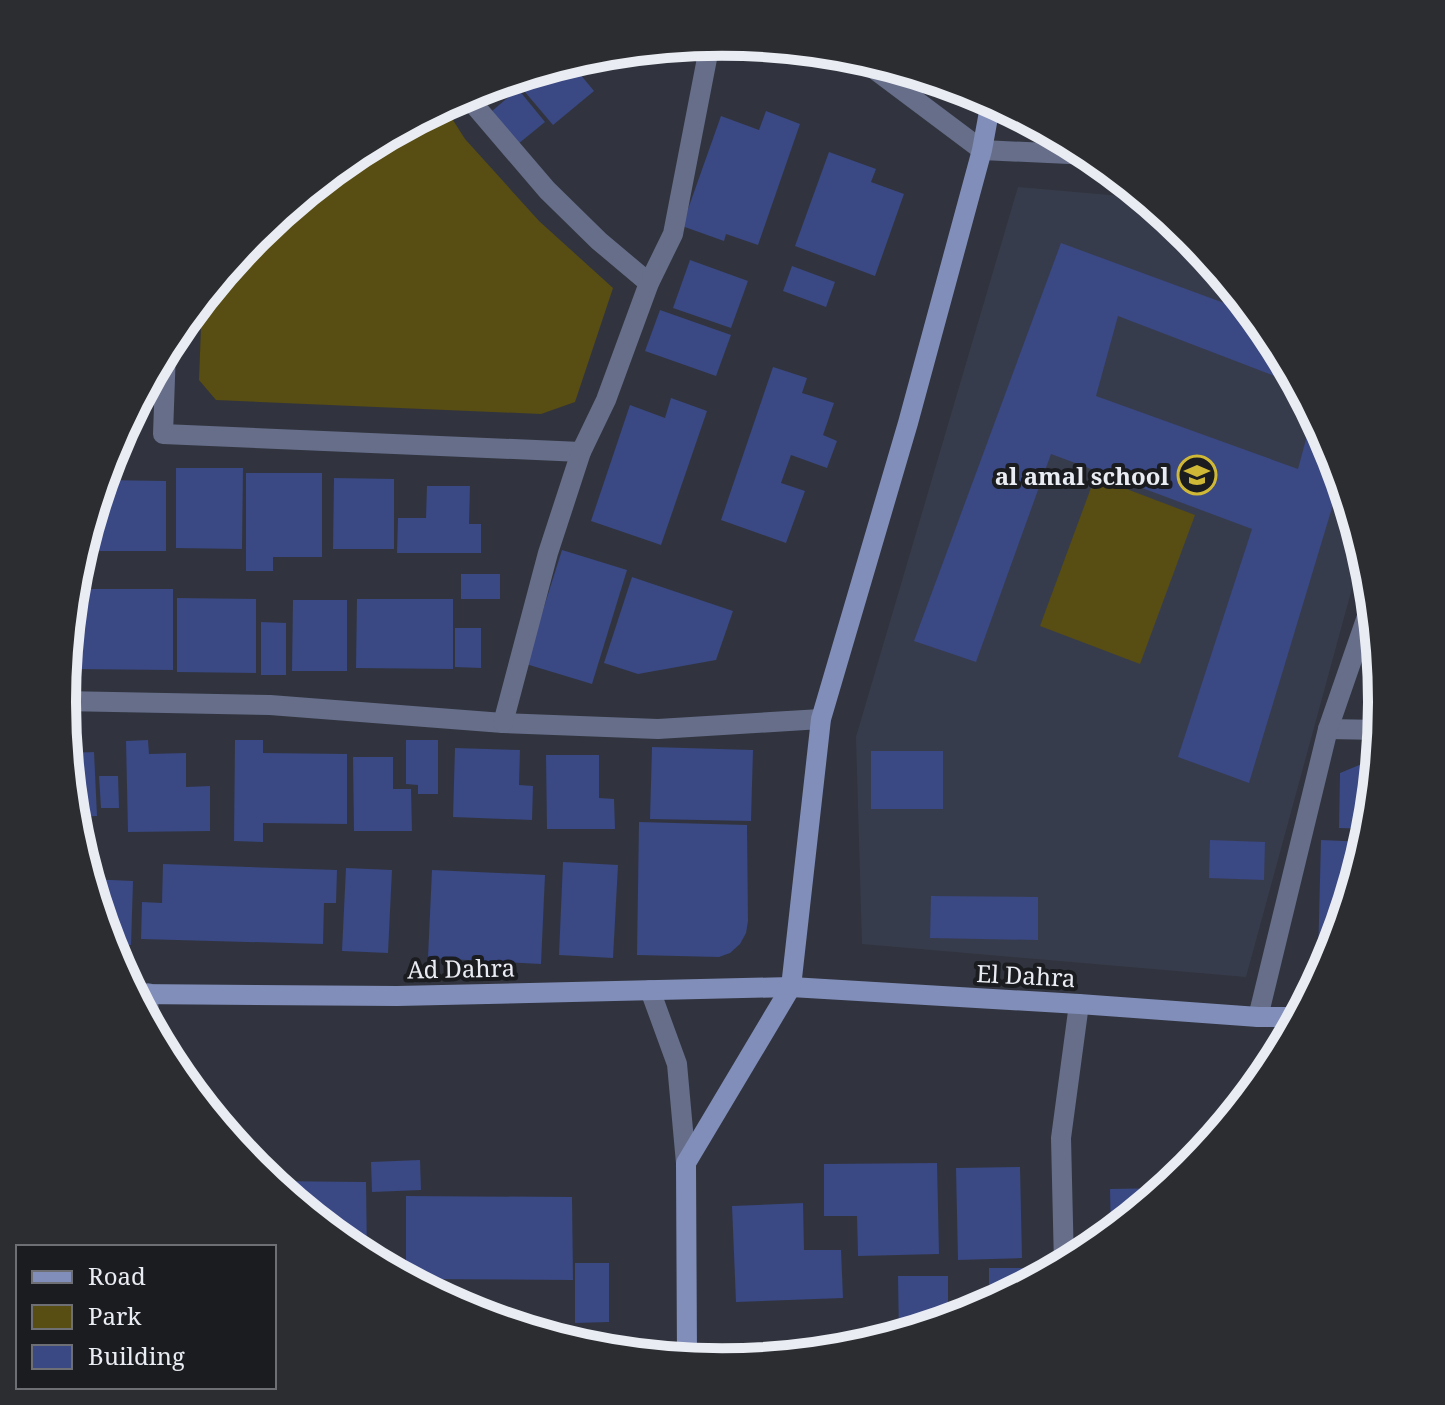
<svg xmlns="http://www.w3.org/2000/svg" width="1445" height="1405" font-family="'Noto Serif',serif">
<style>
.built{fill:#373c4c}
.green{fill:#584d13}
.building{fill:#3a4883}
.lines{fill:none;stroke-linecap:round;stroke-linejoin:round}
.street{stroke:#666e8a;stroke-width:20}
.secondary{stroke:#818eba;stroke-width:20}
.labels{text-anchor:middle;dominant-baseline:central;stroke-width:8;stroke-linejoin:round;paint-order:stroke}
.poi-label{font-size:24px;font-weight:bold;fill:#eaecf3;stroke:#1a1c20;text-anchor:end}
.street-label{font-size:24px;fill:#eaecf3;stroke:#1a1c20}
.rim{fill:none;stroke:#eaecf3;stroke-width:10}
</style>
<rect width="100%" height="100%" fill="#31343e"/>
<polygon class="built" points="1018,187 1144,198 1190,236 1272,336 1333,450 1363,548 1246,977 862,944 856,737"/>
<g class="green">
<polygon points="444,106 465,139 539,221 613,288 575,402 541,414 216,400 199,380 202,301 256,235 356,153"/>
<polygon points="1095,477 1195,515 1140,664 1040,626"/>
</g>
<g class="building">
<polygon points="570,62 594,91 553,125 514,79"/>
<polygon points="518,89 545,122 518,144 492,111"/>
<polygon points="766,111 800,124 758,245 726,234 724,241 682,226 721,116 759,130"/>
<polygon points="829,152 876,169 871,182 904,194 875,276 795,246"/>
<polygon points="1061,243 1254,314 1272,336 1298,385 1118,316 1096,396 1298,469 1313,413 1333,450 1341,478 1249,783 1178,757 1252,529 1051,454 976,662 914,641"/>
<polygon points="690,260 748,281 731,328 673,308"/>
<polygon points="792,266 835,282 826,307 783,291"/>
<polygon points="660,310 731,335 716,376 645,351"/>
<polygon points="773,367 807,378 802,393 834,403 823,435 837,441 827,468 791,455 781,483 805,491 786,543 721,520"/>
<polygon points="671,398 707,411 661,545 591,521 630,405 665,418"/>
<polygon points="176,468 243,468 242,549 176,548"/>
<polygon points="246,473 322,473 322,557 273,557 273,571 246,571"/>
<polygon points="334,478 394,479 394,549 333,549"/>
<polygon points="103,480 166,481 166,551 92,551 92,515"/>
<polygon points="427,486 470,486 469,524 481,524 481,553 397,553 398,518 426,518"/>
<polygon points="562,550 627,570 592,684 526,664"/>
<rect x="461" y="574" width="39" height="25"/>
<polygon points="632,577 733,611 716,660 638,674 604,663"/>
<polygon points="84,589 173,589 173,670 69,669 70,619 84,618"/>
<polygon points="73,590 77,590 76,614 71,614"/>
<polygon points="177,598 256,599 256,673 177,672"/>
<polygon points="357,599 453,599 453,669 356,668"/>
<polygon points="293,600 347,600 347,671 292,671"/>
<polygon points="261,622 286,623 286,675 261,675"/>
<polygon points="455,628 481,628 481,668 455,667"/>
<polygon points="148,740 149,754 186,753 186,787 210,786 210,831 128,832 126,741"/>
<polygon points="235,740 263,740 263,753 347,754 347,824 263,823 263,842 234,841"/>
<polygon points="406,740 438,740 438,794 418,794 418,785 406,784"/>
<polygon points="652,747 753,750 751,821 650,819"/>
<polygon points="455,748 520,750 519,785 533,786 532,820 453,817"/>
<rect x="871" y="751" width="72" height="58"/>
<polygon points="94,752 97,816 73,817 67,753"/>
<polygon points="546,755 599,755 599,798 614,799 615,829 547,829"/>
<polygon points="353,757 393,757 393,789 411,789 412,831 354,831"/>
<polygon points="1369,761 1377,762 1371,829 1339,828 1340,773"/>
<polygon points="99,776 118,776 119,808 101,808"/>
<polygon points="639,822 747,825 748,921 746,933 740,944 730,953 719,957 637,955"/>
<polygon points="1210,840 1265,842 1264,880 1209,878"/>
<polygon points="1321,840 1367,842 1333,956 1326,968 1318,959"/>
<polygon points="563,862 618,865 613,958 559,955"/>
<polygon points="163,864 337,870 336,903 324,903 323,944 141,939 142,902 162,903"/>
<polygon points="346,868 392,870 388,953 342,951"/>
<polygon points="432,870 545,875 541,964 428,958"/>
<polygon points="89,879 133,881 131,945 109,944"/>
<polygon points="931,896 1038,897 1038,940 930,938"/>
<polygon points="420,1160 421,1190 372,1192 371,1162"/>
<polygon points="937,1163 939,1254 858,1256 857,1216 824,1216 824,1164"/>
<polygon points="1020,1167 1022,1258 958,1260 956,1168"/>
<polygon points="269,1181 366,1182 367,1258 355,1251"/>
<polygon points="1167,1188 1165,1189 1111,1234 1110,1189"/>
<polygon points="406,1196 572,1197 573,1280 406,1279"/>
<polygon points="803,1203 804,1250 841,1250 843,1298 736,1302 732,1206"/>
<polygon points="575,1263 609,1263 609,1322 575,1323"/>
<polygon points="989,1268 1029,1268 1029,1284 989,1305"/>
<polygon points="898,1276 948,1276 948,1321 899,1336"/>
<polygon points="797,1351 797,1356 733,1362 733,1352"/>
</g>
<g class="lines">
<g class="street">
<polyline points="858,57 982,150 1091,155"/>
<polyline points="467,94 476,107 547,190 599,241 649,283"/>
<polyline points="166,350 163,434 581,452"/>
<polyline points="62,701 270,705 503,723 658,729 821,719"/>
<polyline points="503,723 548,553 581,452 606,400 649,283 673,234 710,43"/>
<polyline points="1328,729 1380,730"/>
<polyline points="650,990 677,1064 686,1163"/>
<polyline points="148,993 149,1023"/>
<polyline points="1258,1017 1328,729 1373,599"/>
<polyline points="1064,1265 1061,1138 1079,1004"/>
</g>
<g class="secondary">
<polyline points="133,994 397,996 791,987 1079,1004 1258,1017 1300,1017"/>
<polyline points="687,1359 686,1163 791,987 821,719 908,423 982,150 991,101"/>
</g>
</g>
<defs>
<g id="school-ring" transform="scale(2)"><circle r="9.5" fill="#1a1c20" stroke="#d0b837" stroke-width="1.5"/><path d="M0-5L7-2L0 1L-7-2ZM-4 1L0 2.5L4 1V4Q0 6-4 4Z" fill="#d0b837"/></g>
</defs>
<g fill-rule="evenodd">
<use href="#school-ring" x="1197" y="475"/>
</g>
<g class="labels">
<g class="poi-label">
<text x="1169" y="475">al amal school</text>
</g>
<g class="street-label">
<text transform="translate(461 968) rotate(-1)">Ad Dahra</text>
<text transform="translate(1026 975) rotate(3)">El Dahra</text>
</g>
</g>
<path d="M0 0H1445V1405H0ZM76 702a646 646 0 1 1 1292 0a646 646 0 1 1-1292 0Z" fill="#2b2d31" fill-rule="evenodd"/>
<path class="rim" d="M76 702a646 646 0 1 1 1292 0a646 646 0 1 1-1292 0Z"/>
<rect x="16" y="1245" width="260" height="144" fill="#1a1c20" stroke="#6d6f74" stroke-width="2"/>
<rect x="32" y="1271" width="40" height="12" fill="#818eba" stroke="#6d6f74" stroke-width="2"/>
<text x="88" y="1285" font-size="24" fill="#eaecf3">Road</text>
<rect x="32" y="1305" width="40" height="24" fill="#584d13" stroke="#6d6f74" stroke-width="2"/>
<text x="88" y="1325" font-size="24" fill="#eaecf3">Park</text>
<rect x="32" y="1345" width="40" height="24" fill="#3a4883" stroke="#6d6f74" stroke-width="2"/>
<text x="88" y="1365" font-size="24" fill="#eaecf3">Building</text>
</svg>
